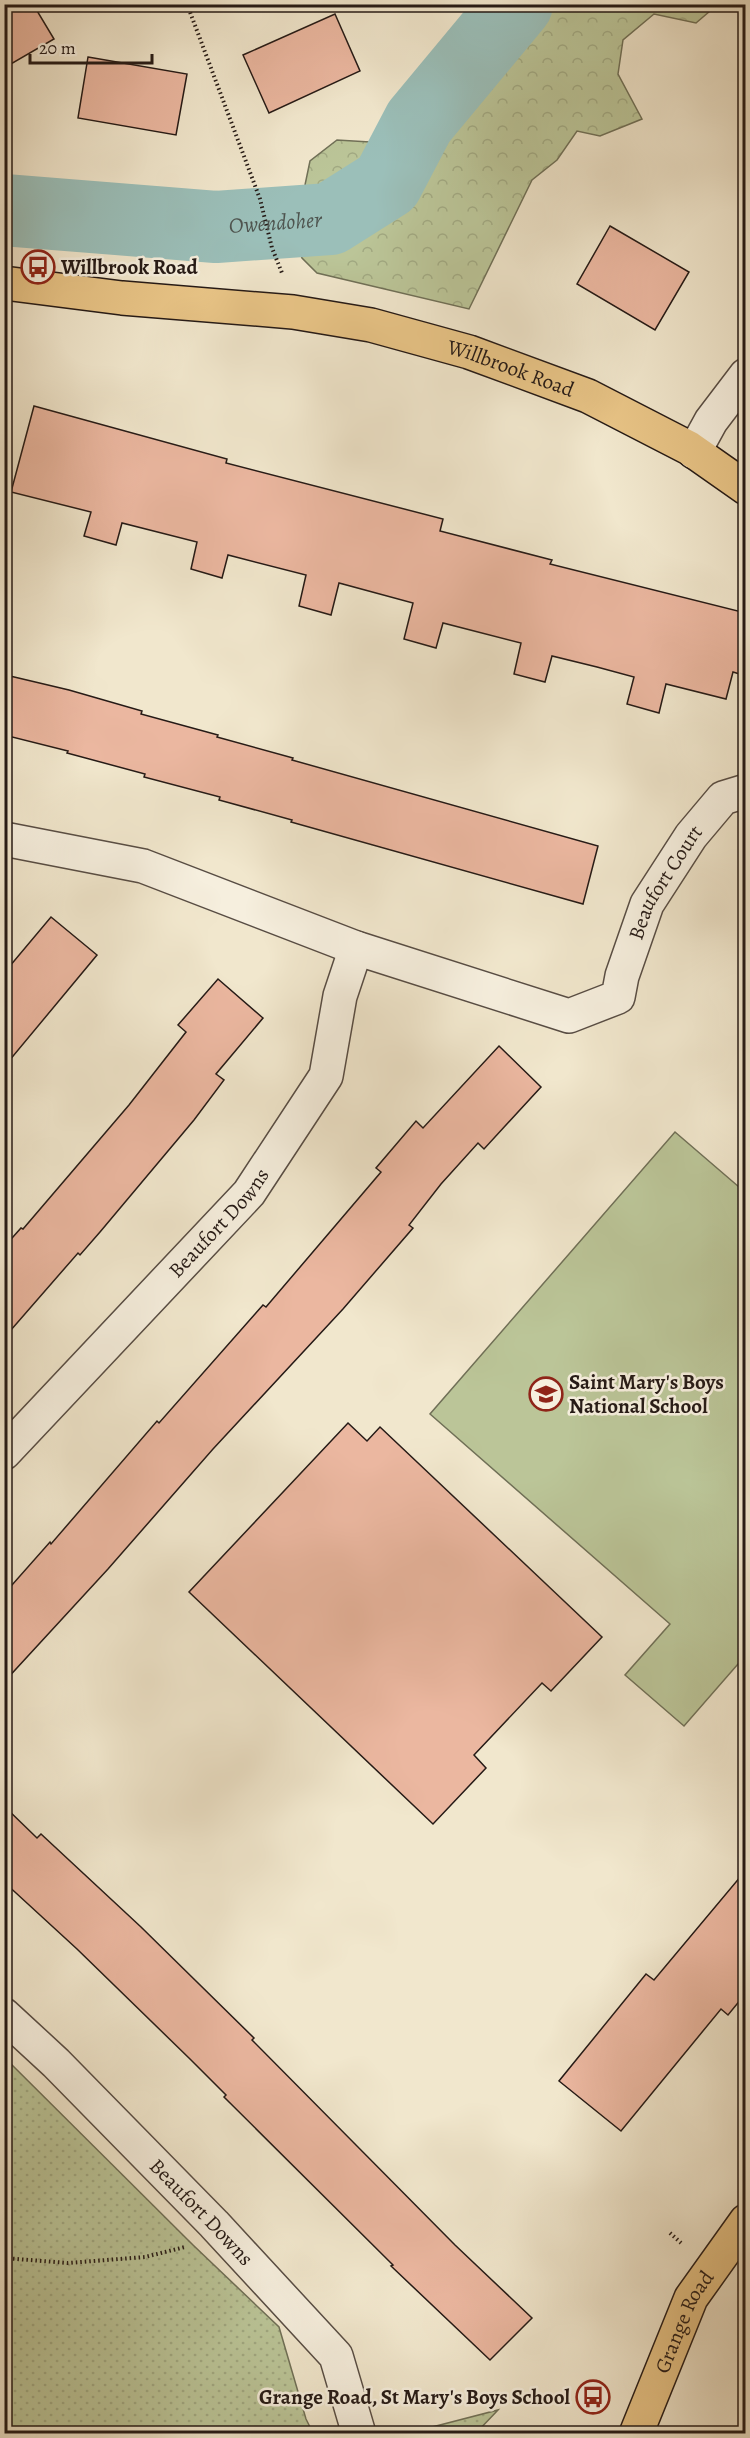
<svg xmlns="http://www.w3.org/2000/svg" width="750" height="2438" font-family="Alegreya,serif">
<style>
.grass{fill:url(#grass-dots);stroke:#707057;stroke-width:1.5}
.forest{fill:url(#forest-crowns);stroke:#707057;stroke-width:1.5}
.park{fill:#bbc598;stroke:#707057;stroke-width:1.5}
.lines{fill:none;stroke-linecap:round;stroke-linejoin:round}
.river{stroke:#9bbfb9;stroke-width:72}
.building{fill:#ebb7a0;stroke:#251a16;stroke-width:1.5}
.minor-casing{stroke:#584d44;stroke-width:36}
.major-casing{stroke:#251a16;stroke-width:36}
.path{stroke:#251a16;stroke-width:4;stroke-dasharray:1.5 3;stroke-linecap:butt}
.minor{stroke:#f6efde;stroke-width:33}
.major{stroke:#e8c486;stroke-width:33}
.labels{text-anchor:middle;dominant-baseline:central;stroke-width:5;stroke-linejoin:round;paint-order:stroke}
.poi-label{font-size:21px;font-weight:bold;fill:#251a16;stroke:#f6efde;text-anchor:start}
.street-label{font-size:21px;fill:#251a16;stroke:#f6efde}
.water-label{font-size:22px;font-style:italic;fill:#4e544f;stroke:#f6efde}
</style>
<defs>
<pattern id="grass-dots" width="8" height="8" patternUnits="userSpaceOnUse" patternTransform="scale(1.5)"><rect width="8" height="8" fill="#bbc598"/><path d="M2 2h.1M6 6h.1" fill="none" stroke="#a1a982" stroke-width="1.8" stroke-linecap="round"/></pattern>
<pattern id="forest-crowns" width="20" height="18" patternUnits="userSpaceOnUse" patternTransform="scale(1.5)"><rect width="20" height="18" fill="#bbc598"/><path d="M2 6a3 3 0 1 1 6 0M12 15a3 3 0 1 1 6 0" fill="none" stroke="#a1a982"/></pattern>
</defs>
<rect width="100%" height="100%" fill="#f1e7cd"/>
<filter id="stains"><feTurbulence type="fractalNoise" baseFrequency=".00333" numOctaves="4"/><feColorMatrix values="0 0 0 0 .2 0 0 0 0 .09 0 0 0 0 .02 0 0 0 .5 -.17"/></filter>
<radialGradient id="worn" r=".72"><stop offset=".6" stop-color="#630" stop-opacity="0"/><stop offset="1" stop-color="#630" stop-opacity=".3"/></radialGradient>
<g class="grass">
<polygon points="4,2057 193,2245 279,2327 306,2419 311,2429 320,2433 5,2433"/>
<polygon points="498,2410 476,2433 409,2433"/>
</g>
<polygon class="forest" points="482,5 717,5 696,23 654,14 623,40 618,74 642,119 600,136 577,131 557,160 532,180 469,309 317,273 302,258 296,242 336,240 360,206 316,203 288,216 305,185 310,161 337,140 370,142 410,126"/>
<polygon class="park" points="675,1132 746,1193 745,1656 684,1726 625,1675 670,1624 430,1414"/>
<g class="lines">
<path class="river" id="s1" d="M 4,210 L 216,227 L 330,219 L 387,183 L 419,122 L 517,4"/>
</g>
<g class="building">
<polygon points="4,4 33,4 54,39 4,68"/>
<polygon points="335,14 360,71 269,113 243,55"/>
<polygon points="88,57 187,74 176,135 78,118"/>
<polygon points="610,226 689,272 655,330 577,284"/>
<polygon points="34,406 227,459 226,463 443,519 440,531 552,560 550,564 746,613 746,676 733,672 726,699 666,684 659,713 627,704 634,677 597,667 552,656 545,682 514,674 521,643 443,623 436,648 404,639 413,603 339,583 331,615 299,606 306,575 228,555 222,578 191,569 197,542 122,523 116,545 84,536 91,512 11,492"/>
<polygon points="10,676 69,690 142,711 141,714 218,735 217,737 293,758 292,760 598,846 583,904 291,822 292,820 219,800 220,797 144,777 145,774 67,753 68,751 4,735 4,698"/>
<polygon points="51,917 97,955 4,1067 4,973"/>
<polygon points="218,979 263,1018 216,1074 224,1080 194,1120 100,1232 80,1255 78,1253 4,1338 4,1247 21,1228 23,1229 129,1105 186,1032 178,1025"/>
<polygon points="499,1046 541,1087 484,1149 478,1143 441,1184 409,1225 413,1228 343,1309 213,1449 108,1569 4,1682 4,1594 50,1542 51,1544 157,1421 159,1423 263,1305 266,1307 381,1172 376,1168 416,1121 423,1128"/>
<polygon points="348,1423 367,1441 380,1427 602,1637 551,1691 542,1683 474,1755 486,1768 433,1824 189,1592"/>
<polygon points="4,1806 37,1838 41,1834 141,1927 254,2038 252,2040 455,2245 532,2318 490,2360 391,2266 393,2265 224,2097 226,2095 190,2059 77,1949 4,1882"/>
<polygon points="746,1870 746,1993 728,2015 721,2009 621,2131 559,2081 646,1974 654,1980"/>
</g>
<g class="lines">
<g class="minor-casing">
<g id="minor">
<polyline points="694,452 711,421 746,375"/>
<path id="s2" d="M 4,839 L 143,866 L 356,948 L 569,1016 L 618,997 L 622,976 L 647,904 L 691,836 L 723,798 L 746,791"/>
<path id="s3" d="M 4,1453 L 249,1193 L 326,1076 L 340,996 L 356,948"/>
<path id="s4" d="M 4,2015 L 56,2063 L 214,2224 L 336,2356 L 359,2434"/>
</g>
</g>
<g class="major-casing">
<g id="major">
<path id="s5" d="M 4,283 L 122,298 L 293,312 L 371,325 L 469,352 L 588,396 L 689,448 L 746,488"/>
<path id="s6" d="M 636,2434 L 691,2298 L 746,2221"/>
</g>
</g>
<g class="path">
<polyline points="187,4 260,199 272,248 282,273"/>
<polyline points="670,2233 681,2243"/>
<polyline points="4,2258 68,2263 145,2257 185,2247"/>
</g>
<use href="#minor" class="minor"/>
<use href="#major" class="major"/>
</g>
<defs>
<g id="bus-ring" transform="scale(1.725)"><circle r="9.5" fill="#f6efde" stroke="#8f2418" stroke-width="1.5"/><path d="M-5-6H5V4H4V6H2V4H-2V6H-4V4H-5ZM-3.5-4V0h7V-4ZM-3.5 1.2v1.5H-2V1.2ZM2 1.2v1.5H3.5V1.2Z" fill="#8f2418"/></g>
<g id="school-ring" transform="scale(1.725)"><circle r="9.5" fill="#f6efde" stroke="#8f2418" stroke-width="1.5"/><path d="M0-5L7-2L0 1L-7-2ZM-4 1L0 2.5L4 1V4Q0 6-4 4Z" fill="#8f2418"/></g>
</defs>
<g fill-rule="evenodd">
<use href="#bus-ring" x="38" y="267"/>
<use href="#school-ring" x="546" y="1394"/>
<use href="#bus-ring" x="593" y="2397"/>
</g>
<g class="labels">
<g class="poi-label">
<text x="61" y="267">Willbrook Road</text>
<text x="569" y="1382">Saint Mary's Boys<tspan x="569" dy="24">National School</tspan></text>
<text x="570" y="2397" text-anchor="end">Grange Road, St Mary's Boys School</text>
</g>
<g class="street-label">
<text stroke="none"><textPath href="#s5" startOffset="516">Willbrook Road</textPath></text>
<text stroke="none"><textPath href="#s2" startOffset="771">Beaufort Court</textPath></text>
<text stroke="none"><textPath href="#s3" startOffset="315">Beaufort Downs</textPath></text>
<text stroke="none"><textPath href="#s4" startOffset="279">Beaufort Downs</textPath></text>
<text stroke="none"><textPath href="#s6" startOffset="122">Grange Road</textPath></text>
</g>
<g class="water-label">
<text stroke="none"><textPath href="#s1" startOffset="272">Owendoher</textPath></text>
</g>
</g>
<rect width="750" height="2438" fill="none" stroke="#f1e7cd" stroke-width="24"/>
<rect x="6" y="6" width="738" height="2426" fill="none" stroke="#251a16" stroke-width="3"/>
<rect x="12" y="12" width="726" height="2414" fill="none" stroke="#251a16" stroke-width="1.5"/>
<path d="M30 54v9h122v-9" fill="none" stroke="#251a16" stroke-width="3"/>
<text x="39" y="54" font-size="18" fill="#251a16" stroke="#f6efde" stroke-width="4.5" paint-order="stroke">20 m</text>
<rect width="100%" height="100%" filter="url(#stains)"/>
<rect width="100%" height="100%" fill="url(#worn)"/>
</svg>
